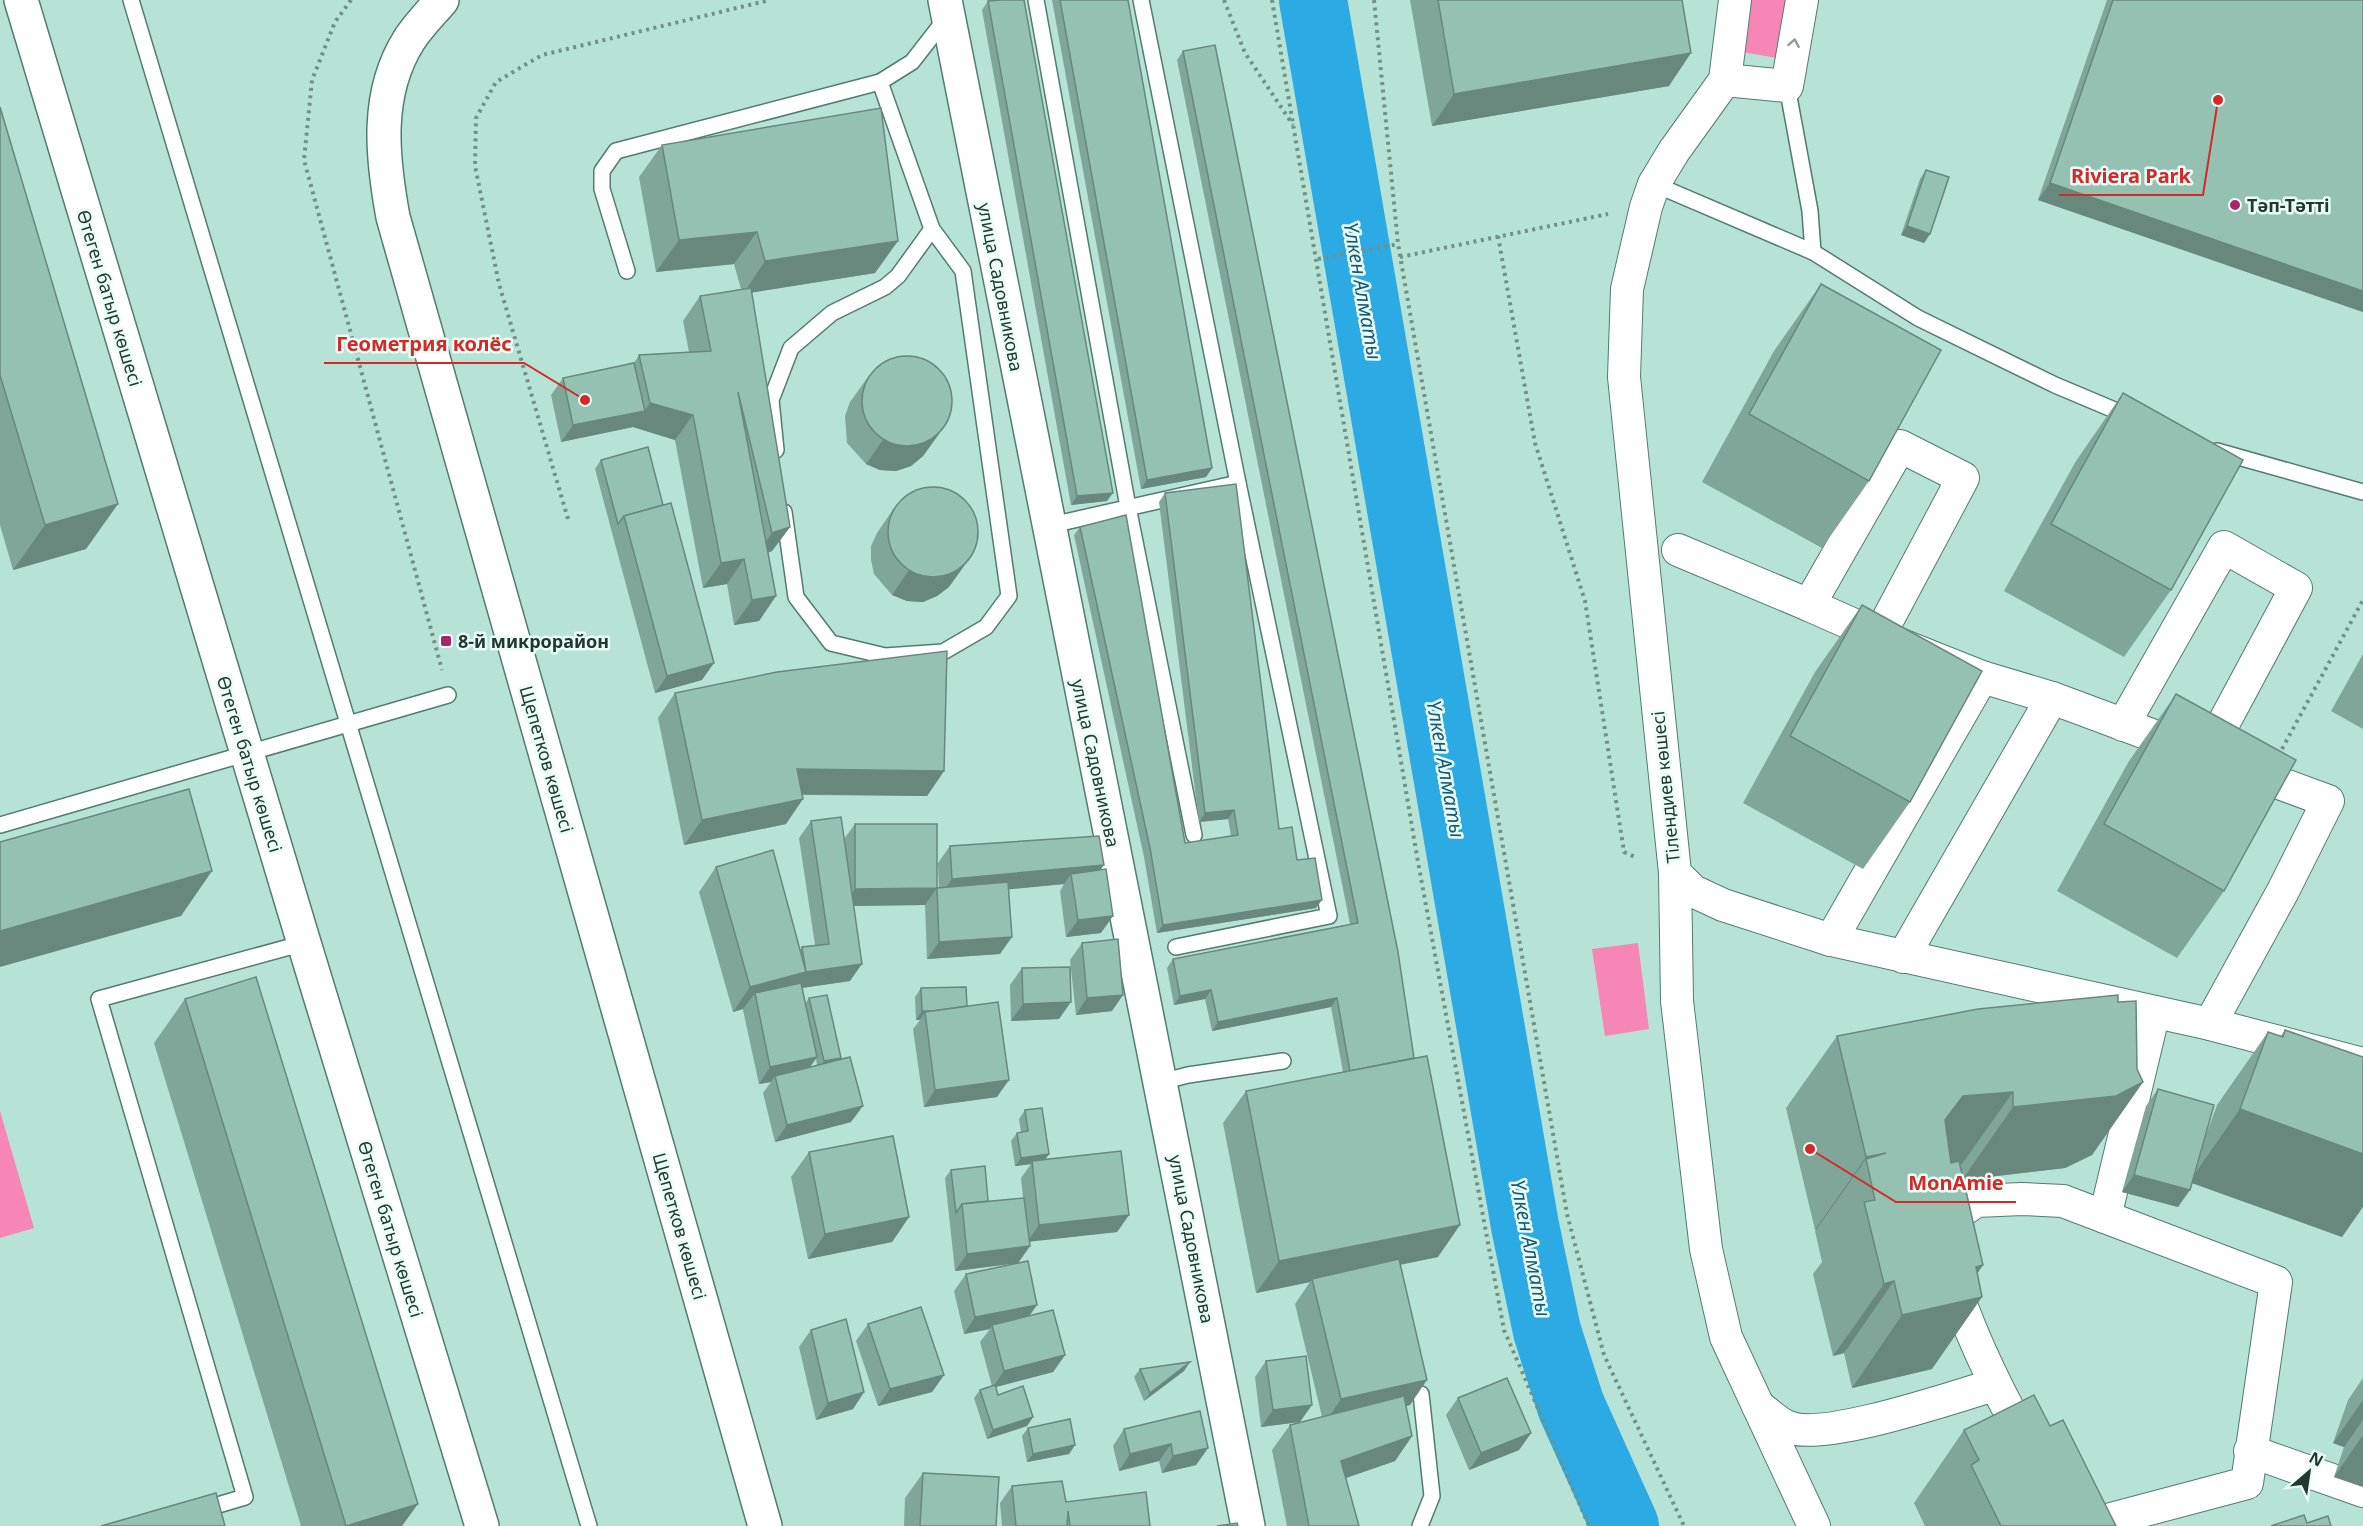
<svg xmlns="http://www.w3.org/2000/svg" width="2363" height="1526" font-family="'Noto Sans',sans-serif">
<style>
.green{fill:#f686b6}
.lines{fill:none;stroke-linecap:round;stroke-linejoin:round}
.river{stroke:#2baae4;stroke-width:68}
.lane-casing{stroke:#527c6f;stroke-width:18}
.street-casing{stroke:#527c6f;stroke-width:34}
.secondary-casing{stroke:#527c6f;stroke-width:36}
.path{stroke:#719187;stroke-width:4;stroke-dasharray:3 4.5;stroke-linecap:butt}
.lane{stroke:#fff;stroke-width:15}
.street{stroke:#fff;stroke-width:32}
.secondary{stroke:#fff;stroke-width:33}
.wall{fill:#80a69a;fill-rule:evenodd}
.shaded-wall{fill:#68877d}
.building{fill:#95c1b3;stroke:#68877d;stroke-width:1.5}
.oneway{stroke:#929b98}
.poi-dot{fill:#ab256c;stroke:#e8fef7;stroke-width:2}
.labels{text-anchor:middle;dominant-baseline:central;stroke-width:5;stroke-linejoin:round;paint-order:stroke}
.poi-label{font-size:18px;font-weight:bold;fill:#253731;stroke:#e8fef7;text-anchor:start}
.street-label{font-size:18px;fill:#253731;stroke:#e8fef7}
.water-label{font-size:20px;font-style:italic;fill:#185876;stroke:#e8fef7}
.leader{fill:none;stroke:#d62828;stroke-width:2}
.callout-dot{fill:#d62828;stroke:#e8fef7;stroke-width:2}
.callout-label{font-size:20px;text-anchor:middle;font-weight:bold;fill:#d62828;stroke:#e8fef7;stroke-width:5;stroke-linejoin:round;paint-order:stroke}
</style>
<rect width="100%" height="100%" fill="#b6e3d5"/>
<g class="green">
<polygon points="1750,0 1786,0 1777,58 1742,52"/>
<polygon points="1638,943 1649,1029 1605,1036 1592,949"/>
<polygon points="0,1111 34,1228 0,1238"/>
</g>
<g class="lines">
<polyline class="river" points="1313,0 1525,1226 1547,1331 1571,1406 1625,1526"/>
<g class="lane-casing">
<g id="lane">
<polyline points="131,0 589,1526"/>
<polyline points="1036,0 1128,507 1194,835"/>
<polyline points="1141,0 1238,483"/>
<polyline points="1787,86 1810,211 1813,252"/>
<polyline points="1654,184 1813,252 1918,318 2055,385 2131,417"/>
<polyline points="627,271 602,189 602,171 616,151 880,82 912,62 947,17"/>
<polyline points="776,450 771,400 791,348 832,313 885,287 898,276 932,229"/>
<polyline points="2217,451 2363,492"/>
<polyline points="784,512 796,597 831,643 885,656 943,652 986,627 1009,596 963,271 932,229 880,82"/>
<polyline points="1047,526 1238,483 1329,916 1176,947"/>
<polyline points="0,825 448,695"/>
<polyline points="1161,1082 1188,1075 1283,1061"/>
<polyline points="201,1510 245,1497 99,999 304,943"/>
<polyline points="1420,1526 1432,1496 1421,1394"/>
</g>
</g>
<g class="street-casing">
<g id="street">
<polyline points="1735,0 1725,80 1674,151 1654,184 1646,207 1627,289 1624,377 1675,873 1693,891 1723,905 1831,940 2210,1024 2363,1064"/>
<polyline points="1725,80 1787,86 1802,0"/>
<polyline points="1678,550 1809,605 1900,446 1963,478 1879,636 1982,677 2052,698"/>
<polyline points="1809,605 1879,636"/>
<polyline points="2123,725 2224,547 2296,588 2206,756"/>
<polyline points="1675,873 1677,1001 1706,1249 1726,1337 1814,1526"/>
<polyline points="1831,940 1982,677"/>
<polyline points="1903,957 2052,698 2189,749"/>
<polyline points="2210,1024 2283,891 2328,801 2241,769"/>
<polyline points="2105,1217 2154,1012"/>
<path d="M 1758,1406 C 1767,1412 1777,1423 1788,1427 C 1823,1442 1953,1397 1994,1385"/>
<path d="M 2029,1447 C 1992,1382 1960,1315 1941,1242 L 1953,1217 L 1976,1201 L 2022,1199 L 2063,1201 L 2276,1282 L 2247,1483 L 2085,1526"/>
<polyline points="2250,1451 2363,1491"/>
</g>
</g>
<g class="secondary-casing">
<g id="secondary">
<polyline points="21,0 304,943 482,1526"/>
<path d="M 442,0 C 431,13 418,26 409,40 C 375,94 382,157 393,217 L 765,1526"/>
<polyline points="945,0 1248,1526"/>
</g>
</g>
<g class="path">
<polyline points="351,0 335,22 312,80 304,160 442,670"/>
<polyline points="1224,0 1245,53 1293,125"/>
<polyline points="1272,0 1418,862 1504,1330 1589,1526"/>
<polyline points="1374,0 1398,244 1567,1214 1604,1355 1684,1526"/>
<polyline points="1498,236 1535,443 1585,601 1624,852 1637,858"/>
<polyline points="1400,257 1608,214"/>
<polyline points="1318,259 1398,244"/>
<polyline points="568,519 499,284 475,166 476,118 496,82 542,55 770,0"/>
<polyline points="2282,749 2363,600"/>
</g>
<use href="#lane" class="lane"/>
<use href="#street" class="street"/>
<use href="#secondary" class="secondary"/>
</g>
<g class="wall">
<polygon points="1052,0 1128,0 1212,468 1206,477 1141,489"/>
<polygon points="1410,0 1682,0 1669,86 1432,126"/>
<polygon points="2107,0 2363,0 2363,312 2038,200"/>
<polygon points="988,1 1107,501 1071,505 982,10"/>
<polygon points="1183,51 1438,1257 1400,1265 1410,1405 1406,1406 1412,1436 1395,1461 1345,1478 1359,1526 1287,1526 1272,1450 1290,1425 1300,1422 1261,1427 1255,1377 1266,1361 1300,1422 1322,1417 1295,1304 1310,1282 1256,1293 1223,1123 1246,1091 1343,1072 1331,1007 1212,1031 1205,999 1174,1005 1167,968 1173,959 1350,924 1177,60"/>
<polygon points="0,107 86,549 13,570 0,525"/>
<polygon points="662,145 875,273 752,292 790,527 772,551 768,553 776,596 759,621 734,625 727,584 703,588 675,440 633,427 561,442 551,395 563,378 634,363 639,355 689,352 683,321 700,296 741,289 734,264 656,272 639,177"/>
<polygon points="1926,170 1930,234 1924,243 1901,235 1920,179"/>
<polygon points="1821,284 1869,481 1822,548 1702,482 1774,351"/>
<polygon points="868,377 941,431 923,456 911,466 896,471 880,470 866,464 847,443 845,416 850,402"/>
<polygon points="2123,393 2171,590 2124,657 2004,591 2076,461"/>
<polygon points="601,460 702,680 655,693 595,469"/>
<polygon points="1165,493 1279,829 1297,860 1316,908 1157,933 1144,857 1074,535 1080,527 1185,843 1231,836 1228,819 1199,822 1159,502"/>
<polygon points="894,508 949,587 937,596 923,602 907,601 892,595 874,574 871,560 871,546 877,533"/>
<polygon points="1862,605 1910,802 1863,869 1743,803 1815,672"/>
<polygon points="2363,654 2363,729 2331,711"/>
<polygon points="675,693 944,771 927,796 802,795 786,824 684,845 658,718"/>
<polygon points="2176,694 2224,891 2177,958 2057,891 2129,761"/>
<path d="M 811,821 L 844,839 L 855,824 L 937,888 L 939,888 L 938,863 L 950,846 L 1100,870 L 1101,933 L 1066,937 L 1060,891 L 1064,884 L 1008,889 L 1000,954 L 927,959 L 925,905 L 854,906 L 850,981 L 802,988 L 805,1004 L 809,998 L 841,1058 L 840,1060 L 851,1122 L 775,1142 L 763,1093 L 771,1082 L 759,1084 L 743,1010 L 743,1009 L 733,1012 L 699,892 L 716,867 L 800,950 L 802,947 L 815,945 L 799,838 ZM 816,1059 L 817,1065 L 810,1067 Z"/>
<polygon points="1082,943 1112,1011 1076,1015 1070,960"/>
<polygon points="1022,968 1059,1019 1011,1021 1010,985"/>
<polygon points="921,988 967,1007 997,1097 924,1107 913,1029 920,1020 916,1020 915,997"/>
<polygon points="185,999 402,1526 301,1526 154,1043"/>
<polygon points="2118,1002 2137,1069 2143,1082 2092,1155 2065,1168 1964,1180 1983,1265 1977,1274 1932,1369 1852,1388 1844,1353 1833,1356 1813,1274 1822,1262 1815,1231 1816,1230 1815,1230 1786,1108 1837,1036"/>
<polygon points="2285,1030 2342,1237 2192,1183 2178,1207 2122,1192 2146,1106 2158,1089 2203,1143 2217,1105 2268,1032 2280,1037"/>
<polygon points="1025,1110 1049,1154 1045,1160 1129,1215 1117,1232 1030,1241 1030,1246 1018,1263 955,1271 945,1178 951,1170 988,1201 1023,1198 1021,1178 1031,1164 1015,1166 1011,1141 1017,1133 1021,1132 1019,1119"/>
<polygon points="809,1152 909,1217 892,1242 808,1259 791,1177"/>
<polygon points="966,1274 1029,1316 1065,1355 1053,1372 995,1387 998,1395 1033,1417 1027,1426 987,1439 974,1398 980,1390 992,1386 980,1342 990,1329 964,1334 954,1291"/>
<polygon points="868,1324 944,1375 932,1392 878,1406 856,1341"/>
<polygon points="811,1330 864,1392 853,1409 816,1420 799,1347"/>
<polygon points="1140,1369 1184,1371 1144,1401 1134,1377"/>
<polygon points="2363,1378 2363,1487 2334,1477 2344,1447 2333,1443 2348,1400"/>
<polygon points="1458,1398 1531,1433 1519,1450 1469,1470 1446,1415"/>
<polygon points="2050,1426 2116,1526 1925,1526 1914,1503 1964,1430"/>
<polygon points="1028,1428 1075,1445 1069,1454 1027,1462 1022,1436"/>
<polygon points="1124,1429 1208,1448 1196,1465 1162,1473 1159,1461 1119,1471 1113,1446"/>
<polygon points="923,1473 996,1526 904,1526 905,1498"/>
<polygon points="1012,1486 1066,1502 1150,1526 1002,1526 1000,1503"/>
</g>
<g class="shaded-wall">
<polygon points="1691,53 1669,86 1432,126 1454,94"/>
<polygon points="2050,183 2363,291 2363,312 2038,200"/>
<polygon points="1907,226 1930,234 1924,243 1901,235"/>
<polygon points="757,232 734,264 656,272 679,240"/>
<polygon points="898,241 875,273 743,294 765,261"/>
<polygon points="650,403 693,415 675,440 633,427"/>
<polygon points="645,411 633,427 561,442 573,425"/>
<polygon points="941,431 923,456 911,466 896,471 880,470 866,464 883,440"/>
<polygon points="1212,468 1206,477 1141,489 1147,480"/>
<polygon points="1113,493 1107,501 1071,505 1077,496"/>
<polygon points="118,504 86,549 13,570 45,525"/>
<polygon points="790,527 772,551 755,557 772,533"/>
<polygon points="744,559 727,584 703,588 721,563"/>
<polygon points="967,562 949,587 937,596 923,602 907,601 892,595 909,570"/>
<polygon points="776,596 759,621 734,625 752,600"/>
<polygon points="714,663 702,680 655,693 667,676"/>
<polygon points="797,769 944,771 927,796 780,794"/>
<polygon points="803,799 786,824 684,845 702,820"/>
<polygon points="1234,810 1228,819 1199,822 1205,813"/>
<polygon points="1104,865 1092,882 1071,874 1064,884 940,896 952,879"/>
<polygon points="212,871 181,916 0,967 0,931"/>
<polygon points="937,888 925,905 843,906 855,889"/>
<polygon points="1322,900 1316,908 1157,933 1163,925"/>
<polygon points="1113,916 1101,933 1066,937 1078,920"/>
<polygon points="1012,937 1000,954 927,959 939,942"/>
<polygon points="862,964 850,981 794,989 755,993 743,1009 733,1012 750,987 806,972"/>
<polygon points="1211,990 1205,999 1174,1005 1180,996"/>
<polygon points="1123,995 1112,1011 1076,1015 1087,998"/>
<polygon points="1337,998 1331,1007 1212,1031 1218,1022"/>
<polygon points="1071,1002 1059,1019 1011,1021 1023,1004"/>
<polygon points="967,1010 925,1012 920,1020 916,1020 922,1011"/>
<polygon points="817,1057 805,1074 775,1076 771,1082 759,1084 770,1067"/>
<polygon points="841,1058 835,1066 818,1070 824,1061"/>
<polygon points="1009,1080 997,1097 924,1107 935,1090"/>
<polygon points="2143,1082 2092,1155 2065,1168 1962,1180 2013,1107"/>
<polygon points="2013,1092 1962,1164 1912,1168 1945,1120 1963,1096"/>
<polygon points="863,1106 851,1122 775,1142 787,1125"/>
<polygon points="2240,1109 2363,1154 2363,1207 2342,1237 2189,1182"/>
<polygon points="1886,1153 1866,1159 1816,1230 1815,1230 1866,1157"/>
<polygon points="1049,1154 1043,1162 1032,1161 1031,1164 1015,1166 1021,1158"/>
<polygon points="2134,1175 2190,1190 2178,1207 2122,1192"/>
<polygon points="1129,1215 1117,1232 1027,1242 1039,1225"/>
<polygon points="909,1217 892,1242 808,1259 825,1234"/>
<polygon points="1460,1225 1438,1257 1313,1282 1312,1279 1310,1282 1256,1293 1279,1261"/>
<polygon points="1030,1246 1018,1263 955,1271 967,1254"/>
<polygon points="1983,1265 1957,1302 1982,1297 1932,1369 1852,1388 1902,1315 1976,1267"/>
<polygon points="1894,1281 1844,1353 1833,1356 1884,1284"/>
<polygon points="1037,1305 1025,1322 992,1325 990,1329 964,1334 975,1317"/>
<polygon points="1065,1355 1053,1372 992,1388 1004,1371"/>
<polygon points="1190,1362 1184,1371 1144,1401 1150,1393"/>
<polygon points="944,1375 932,1392 878,1406 890,1389"/>
<polygon points="1427,1380 1410,1405 1324,1424 1341,1399"/>
<polygon points="864,1392 853,1409 816,1420 828,1403"/>
<polygon points="2363,1400 2363,1420 2344,1447 2333,1443"/>
<polygon points="1312,1405 1300,1422 1261,1427 1273,1410"/>
<polygon points="1033,1417 1027,1426 987,1439 993,1430"/>
<polygon points="1531,1433 1519,1450 1469,1470 1481,1453"/>
<polygon points="2363,1435 2363,1487 2334,1477"/>
<polygon points="1412,1436 1395,1461 1323,1486 1341,1461"/>
<polygon points="1171,1444 1159,1461 1119,1471 1130,1454"/>
<polygon points="1075,1445 1069,1454 1027,1462 1033,1454"/>
<polygon points="1208,1448 1196,1465 1162,1473 1173,1456"/>
<polygon points="418,1504 402,1526 346,1526"/>
</g>
<g class="building">
<polygon points="1001,0 1024,0 1113,493 1077,496 988,1"/>
<polygon points="1060,0 1128,0 1212,468 1147,480"/>
<polygon points="1438,0 1682,0 1691,53 1454,94"/>
<polygon points="2113,0 2363,0 2363,291 2050,183"/>
<polygon points="1215,45 1398,952 1414,1058 1350,1071 1337,998 1218,1022 1211,990 1180,996 1173,959 1358,923 1183,51"/>
<polygon points="0,107 118,504 45,525 0,375"/>
<polygon points="881,108 898,241 765,261 757,232 679,240 662,145"/>
<polygon points="1926,170 1949,177 1930,234 1907,226"/>
<polygon points="1821,284 1941,350 1869,481 1749,414"/>
<polygon points="751,288 790,527 772,533 738,392 776,596 752,600 744,559 721,563 693,415 650,403 639,355 711,351 700,296"/>
<circle cx="907" cy="401" r="45"/>
<polygon points="634,363 645,411 573,425 563,378"/>
<polygon points="2123,393 2243,460 2171,590 2051,524"/>
<polygon points="648,447 663,505 624,516 618,524 601,460"/>
<polygon points="1236,484 1279,829 1292,827 1297,860 1315,858 1322,900 1163,925 1150,848 1080,527 1126,515 1185,843 1238,835 1234,810 1205,813 1165,493"/>
<circle cx="933" cy="532" r="45"/>
<polygon points="671,503 714,663 667,676 624,516"/>
<polygon points="1862,605 1982,671 1910,802 1790,736"/>
<polygon points="947,651 944,771 797,769 803,799 702,820 675,693 777,672"/>
<polygon points="2176,694 2296,760 2224,891 2104,824"/>
<polygon points="189,789 212,871 0,931 0,842"/>
<polygon points="841,817 862,964 806,972 802,947 829,944 811,821"/>
<polygon points="855,824 937,824 937,888 855,889"/>
<polygon points="1099,836 1104,865 952,879 950,846"/>
<polygon points="773,850 806,972 750,987 716,867"/>
<polygon points="1106,869 1113,916 1078,920 1071,874"/>
<polygon points="1008,882 1012,937 939,942 937,888"/>
<polygon points="1118,939 1123,995 1087,998 1082,943"/>
<polygon points="1070,967 1071,1002 1023,1004 1022,968"/>
<polygon points="256,977 418,1504 346,1526 185,999"/>
<polygon points="801,983 817,1057 770,1067 755,993"/>
<polygon points="966,987 967,1006 934,1011 922,1011 921,988"/>
<polygon points="827,995 841,1058 824,1061 809,998"/>
<polygon points="2118,995 2118,1002 2136,1001 2137,1069 2143,1082 2116,1096 2013,1107 2013,1092 1963,1096 1945,1120 1951,1163 1959,1161 1983,1265 1976,1267 1982,1297 1902,1315 1894,1281 1884,1284 1864,1202 1875,1200 1866,1159 1886,1153 1866,1157 1837,1036 1978,1009"/>
<polygon points="998,1002 1009,1080 935,1090 925,1012"/>
<polygon points="2285,1030 2363,1057 2363,1154 2240,1109 2268,1032 2283,1037"/>
<polygon points="1427,1056 1460,1225 1279,1261 1246,1091"/>
<polygon points="850,1057 863,1106 787,1125 775,1076"/>
<polygon points="2158,1089 2214,1105 2190,1190 2134,1175"/>
<polygon points="1042,1108 1049,1154 1021,1158 1017,1133 1028,1131 1025,1110"/>
<polygon points="893,1136 909,1217 825,1234 809,1152"/>
<polygon points="1121,1151 1129,1215 1039,1225 1032,1161"/>
<polygon points="985,1166 988,1201 962,1204 956,1213 951,1170"/>
<polygon points="1024,1198 1030,1246 967,1254 962,1204"/>
<polygon points="1399,1259 1427,1380 1341,1399 1312,1279"/>
<polygon points="1028,1261 1037,1305 975,1317 966,1274"/>
<polygon points="921,1307 944,1375 890,1389 868,1324"/>
<polygon points="1053,1310 1065,1355 1004,1371 992,1325"/>
<polygon points="846,1319 864,1392 828,1403 811,1330"/>
<polygon points="1306,1356 1312,1405 1273,1410 1266,1361"/>
<polygon points="1190,1362 1150,1393 1140,1369"/>
<polygon points="1507,1378 1531,1433 1481,1453 1458,1398"/>
<polygon points="995,1385 998,1395 1023,1386 1033,1417 993,1430 980,1390"/>
<polygon points="2034,1395 2050,1426 2063,1420 2116,1526 2001,1526 1971,1465 1979,1460 1964,1430"/>
<polygon points="1404,1396 1412,1436 1341,1461 1359,1526 1309,1526 1290,1425"/>
<polygon points="1200,1411 1208,1448 1173,1456 1171,1444 1130,1454 1124,1429"/>
<polygon points="1070,1419 1075,1445 1033,1454 1028,1428"/>
<polygon points="923,1473 999,1477 996,1526 920,1526"/>
<polygon points="1062,1481 1066,1502 1146,1492 1150,1526 1070,1526 1068,1511 1067,1526 1016,1526 1012,1486"/>
<polygon points="216,1493 225,1526 101,1526"/>
<polygon points="2304,1515 2307,1523 2328,1516 2331,1526 2271,1526"/>
<polygon points="1237,1523 1238,1526 1217,1526"/>
</g>
<defs><path id="oneway-chevron" d="M-2-3.5L2.5 0L-2 3.5" fill="none" stroke-width="1.6" stroke-linecap="round" stroke-linejoin="round" transform="scale(1.5)"/></defs>
<use class="oneway" href="#oneway-chevron" transform="translate(1794 43) rotate(-80)"/>
<g class="poi-dot">
<circle cx="2235" cy="205" r="6"/>
<rect x="440" y="635" width="12" height="12" rx="3"/>
</g>
<g class="labels">
<g class="poi-label">
<text x="2247" y="205">Тәп-Тәтті</text>
<text x="458" y="641">8-й микрорайон</text>
</g>
<g class="street-label">
<text transform="translate(1001 287) rotate(79)">улица Садовникова</text>
<text transform="translate(110 298) rotate(73)">Өтеген батыр көшесі</text>
<text transform="translate(547 759) rotate(74)">Щепетков көшесі</text>
<text transform="translate(1096 763) rotate(78)">улица Садовникова</text>
<text transform="translate(250 764) rotate(73)">Өтеген батыр көшесі</text>
<text transform="translate(1665 787) rotate(-96)">Тілендиев көшесі</text>
<text transform="translate(680 1226) rotate(74)">Щепетков көшесі</text>
<text transform="translate(391 1229) rotate(73)">Өтеген батыр көшесі</text>
<text transform="translate(1192 1239) rotate(79)">улица Садовникова</text>
</g>
<g class="water-label">
<text transform="translate(1363 291) rotate(80)">Үлкен Алматы</text>
<text transform="translate(1446 769) rotate(80)">Үлкен Алматы</text>
<text transform="translate(1531 1248) rotate(79)">Үлкен Алматы</text>
</g>
</g>
<path class="leader" d="M2218 100L2203 195H2059M585 400L524 363H324M1810 1149L1896 1202H2016"/>
<g class="callout-dot">
<circle cx="2218" cy="100" r="6"/>
<circle cx="585" cy="400" r="6"/>
<circle cx="1810" cy="1149" r="6"/>
</g>
<g class="callout-label">
<text x="2131" y="183">Riviera Park</text>
<text x="424" y="351">Геометрия колёс</text>
<text x="1956" y="1190">MonAmie</text>
</g>
<g transform="translate(2309 1472) rotate(29)" stroke="#e8fef7" stroke-width="4.5" paint-order="stroke">
<path d="M0-4.5L10 22L0 15L-10 22Z" fill="#253731"/>
<text y="-9" font-size="16" font-weight="bold" text-anchor="middle" fill="#253731">N</text>
</g>
</svg>
